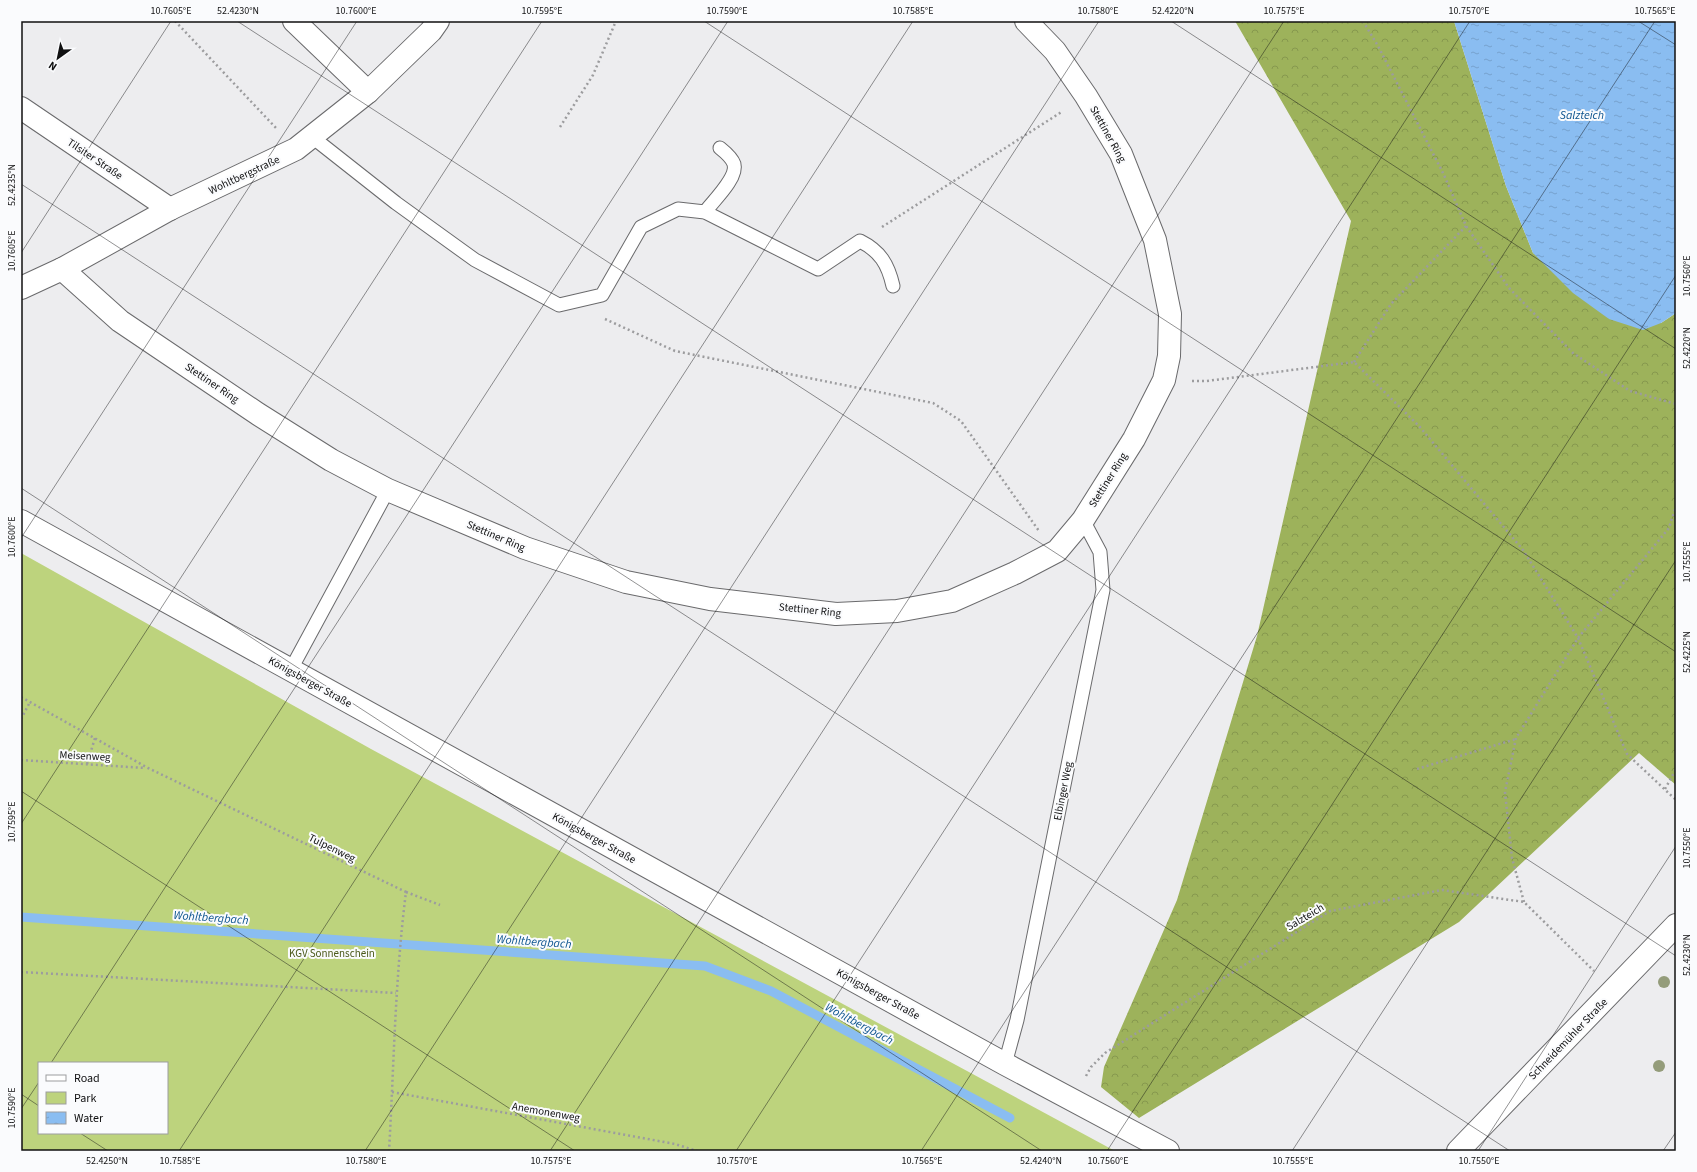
<svg xmlns="http://www.w3.org/2000/svg" width="1697" height="1172" font-family="'Source Sans 3',sans-serif">
<style>
.green{fill:#bdd37d;fill-rule:evenodd}
.forest{fill:url(#forest-crowns)}
.water{fill:url(#water-ripples)}
.lines{fill:none;stroke-linecap:round;stroke-linejoin:round}
.stream{stroke:#8abdf1;stroke-width:9}
.service-casing{stroke:#6a6a6c;stroke-width:15}
.minor-casing{stroke:#6a6a6c;stroke-width:24}
.path{stroke:#9c9c9e;stroke-width:2.5;stroke-dasharray:2 3;stroke-linecap:butt}
.service{stroke:#fff;stroke-width:13}
.minor{stroke:#fff;stroke-width:22}
.tree{fill:#949c7a}
.ticks{fill:none;stroke:#101011;stroke-width:1;stroke-opacity:0.45}
.labels{text-anchor:middle;dominant-baseline:central;stroke-width:4;stroke-linejoin:round;paint-order:stroke}
.street-label{font-size:11px;fill:#101011;stroke:#fafbfd}
.park-label{font-size:11px;fill:#4b591a;stroke:#fafbfd}
.water-label{font-size:12px;font-style:italic;fill:#0d548f;stroke:#fafbfd}
.neatline{fill:none;stroke:#101011;stroke-width:1.5}
.ticks-label{font-size:10px;text-anchor:middle;fill:#101011}
</style>
<defs>
<pattern id="forest-crowns" width="20" height="18" patternUnits="userSpaceOnUse"><rect width="20" height="18" fill="#9db25b"/><path d="M2 6a3 3 0 1 1 6 0M12 15a3 3 0 1 1 6 0" fill="none" stroke="#86984e"/></pattern>
<pattern id="water-ripples" width="26" height="14" patternUnits="userSpaceOnUse"><rect width="26" height="14" fill="#8abdf1"/><path d="M2 4q2-2 4 0t4 0M15 11q2-2 4 0t4 0" fill="none" stroke="#76a1ce"/></pattern>
</defs>
<rect width="100%" height="100%" fill="#ededef"/>
<path class="green" d="M 21,553 L 371,749 L 1115,1151 L 21,1151 ZM 39,1063 L 167,1063 L 167,1133 L 39,1133 Z"/>
<polygon class="forest" points="1235,21 1454,21 1506,186 1533,253 1661,323 1676,313 1676,785 1639,753 1459,922 1139,1118 1101,1087 1104,1067 1177,900 1257,636 1351,221"/>
<polygon class="water" points="1454,21 1676,21 1676,313 1661,323 1643,330 1609,319 1573,293 1533,253 1506,186"/>
<g class="lines">
<polyline class="stream" points="21,917 705,966 771,991 1010,1118"/>
<g class="service-casing">
<g id="service">
<path d="M 311,136 L 396,203 L 475,260 L 559,305 L 602,295 L 641,227 L 678,209 L 705,212 L 818,269 L 860,241 C 880,251 888,264 893,286"/>
<path d="M 705,212 C 713,201 738,178 734,164 C 732,158 725,152 720,148"/>
<polyline points="290,671 388,490"/>
<polyline points="1005,1064 1017,1020 1103,590 1100,552 1083,520"/>
</g>
</g>
<g class="minor-casing">
<g id="minor">
<polyline points="294,21 368,92"/>
<polyline points="21,108 170,209"/>
<polyline points="62,269 120,321 258,414 331,460 388,490 525,548 626,582 710,599 836,614 897,611 952,601 1015,573 1057,551 1083,520 1134,439 1164,380 1169,356 1170,314 1155,240 1121,154 1086,96 1055,51 1026,21"/>
<polyline points="21,288 62,269 170,209 296,149 368,92 431,31 438,21"/>
<polyline points="21,521 1005,1064 1168,1151"/>
<polyline points="1458,1151 1676,925"/>
</g>
</g>
<g class="path">
<polyline points="175,21 276,128"/>
<polyline points="1363,21 1378,46 1444,175 1466,226 1509,288 1573,353 1630,391 1676,404"/>
<polyline points="560,127 593,75 616,21"/>
<polyline points="882,227 1063,111"/>
<polyline points="605,319 675,351 933,403 961,421 1039,531"/>
<polyline points="1354,362 1391,304 1466,226"/>
<polyline points="1192,381 1207,381 1354,362 1419,426 1523,550 1578,638 1627,754 1676,800"/>
<path d="M 21,697 L 148,768 L 406,892 C 395,978 394,1065 389,1151"/>
<polyline points="21,719 30,702"/>
<polyline points="21,760 145,768"/>
<polyline points="87,764 95,738"/>
<polyline points="1417,769 1516,739"/>
<polyline points="1665,789 1676,769"/>
<polyline points="406,892 440,905"/>
<polyline points="1524,902 1512,858 1505,792 1516,738 1578,638 1669,528 1676,506"/>
<polyline points="21,972 396,993"/>
<polyline points="1086,1076 1091,1067 1105,1053 1330,911 1442,890 1524,902 1594,971"/>
<polyline points="392,1092 675,1144 697,1151"/>
</g>
<use href="#service" class="service"/>
<use href="#minor" class="minor"/>
</g>
<g class="tree">
<circle cx="1664" cy="982" r="6"/>
<circle cx="1659" cy="1066" r="6"/>
</g>
<path class="ticks" d="M 237,21 L 1676,956M 704,21 L 1676,652M 1171,21 L 1676,349M 1638,21 L 1676,45M 21,184 L 1510,1151M 21,253 L 171,21M 21,488 L 1042,1151M 21,538 L 357,21M 21,791 L 575,1151M 21,824 L 542,21M 51,1063 L 728,21M 21,1094 L 39,1106M 21,1109 L 39,1082M 80,1133 L 108,1151M 179,1151 L 913,21M 365,1151 L 1099,21M 550,1151 L 1284,21M 736,1151 L 1470,21M 921,1151 L 1655,21M 1107,1151 L 1676,275M 1292,1151 L 1676,560M 1478,1151 L 1676,846M 1663,1151 L 1676,1132"/>
<g class="labels">
<g class="street-label">
<text transform="translate(1108 134) rotate(61)">Stettiner Ring</text>
<text transform="translate(95 159) rotate(34)">Tilsiter Straße</text>
<text transform="translate(244 175) rotate(-25)">Wohltbergstraße</text>
<text transform="translate(212 383) rotate(34)">Stettiner Ring</text>
<text transform="translate(1108 480) rotate(-58)">Stettiner Ring</text>
<text transform="translate(496 536) rotate(23)">Stettiner Ring</text>
<text transform="translate(810 610) rotate(6)">Stettiner Ring</text>
<text transform="translate(310 682) rotate(29)">Königsberger Straße</text>
<text transform="translate(85 756) rotate(3)">Meisenweg</text>
<text transform="translate(1063 791) rotate(-79)">Elbinger Weg</text>
<text transform="translate(594 838) rotate(29)">Königsberger Straße</text>
<text transform="translate(332 848) rotate(26)">Tulpenweg</text>
<text transform="translate(1305 917) rotate(-31)">Salzteich</text>
<text transform="translate(878 994) rotate(29)">Königsberger Straße</text>
<text transform="translate(1568 1039) rotate(-46)">Schneidemühler Straße</text>
<text transform="translate(546 1112) rotate(10)">Anemonenweg</text>
</g>
<g class="park-label">
<text x="332" y="953">KGV Sonnenschein</text>
</g>
<g class="water-label">
<text x="1582" y="115">Salzteich</text>
<text transform="translate(211 918) rotate(4)">Wohltbergbach</text>
<text transform="translate(534 942) rotate(4)">Wohltbergbach</text>
<text transform="translate(859 1024) rotate(28)">Wohltbergbach</text>
</g>
</g>
<rect width="1697" height="1172" fill="none" stroke="#fafbfd" stroke-width="44"/>
<rect x="38" y="1062" width="130" height="72" fill="#fafbfd" stroke="#9c9d9f"/>
<rect x="46" y="1075" width="20" height="6" fill="#ffffff" stroke="#9c9d9f"/>
<text x="74" y="1082" font-size="12" fill="#101011">Road</text>
<rect x="46" y="1092" width="20" height="12" fill="#bdd37d" stroke="#9c9d9f"/>
<text x="74" y="1102" font-size="12" fill="#101011">Park</text>
<rect x="46" y="1112" width="20" height="12" fill="url(#water-ripples)" stroke="#9c9d9f"/>
<text x="74" y="1122" font-size="12" fill="#101011">Water</text>
<g transform="translate(58 58) rotate(213)" stroke="#fafbfd" stroke-width="3" paint-order="stroke">
<path d="M0-3L7 15L0 10L-7 15Z" fill="#101011"/>
<text y="-6" font-size="11" font-weight="bold" text-anchor="middle" fill="#101011">N</text>
</g>
<rect x="22" y="22" width="1653" height="1128" class="neatline"/>
<g class="ticks-label">
<text x="171" y="14">10.7605°E</text>
<text x="238" y="14">52.4230°N</text>
<text x="356" y="14">10.7600°E</text>
<text x="542" y="14">10.7595°E</text>
<text x="727" y="14">10.7590°E</text>
<text x="913" y="14">10.7585°E</text>
<text x="1098" y="14">10.7580°E</text>
<text x="1173" y="14">52.4220°N</text>
<text x="1284" y="14">10.7575°E</text>
<text x="1469" y="14">10.7570°E</text>
<text x="1655" y="14">10.7565°E</text>
<text transform="translate(11 185) rotate(-90)" y="4">52.4235°N</text>
<text transform="translate(11 251) rotate(-90)" y="4">10.7605°E</text>
<text transform="translate(1686 276) rotate(-90)" y="4">10.7560°E</text>
<text transform="translate(1686 348) rotate(-90)" y="4">52.4220°N</text>
<text transform="translate(11 537) rotate(-90)" y="4">10.7600°E</text>
<text transform="translate(1686 562) rotate(-90)" y="4">10.7555°E</text>
<text transform="translate(1686 652) rotate(-90)" y="4">52.4225°N</text>
<text transform="translate(11 822) rotate(-90)" y="4">10.7595°E</text>
<text transform="translate(1686 848) rotate(-90)" y="4">10.7550°E</text>
<text transform="translate(1686 955) rotate(-90)" y="4">52.4230°N</text>
<text transform="translate(11 1108) rotate(-90)" y="4">10.7590°E</text>
<text x="107" y="1164">52.4250°N</text>
<text x="180" y="1164">10.7585°E</text>
<text x="366" y="1164">10.7580°E</text>
<text x="551" y="1164">10.7575°E</text>
<text x="737" y="1164">10.7570°E</text>
<text x="922" y="1164">10.7565°E</text>
<text x="1041" y="1164">52.4240°N</text>
<text x="1108" y="1164">10.7560°E</text>
<text x="1293" y="1164">10.7555°E</text>
<text x="1479" y="1164">10.7550°E</text>
</g>
</svg>
